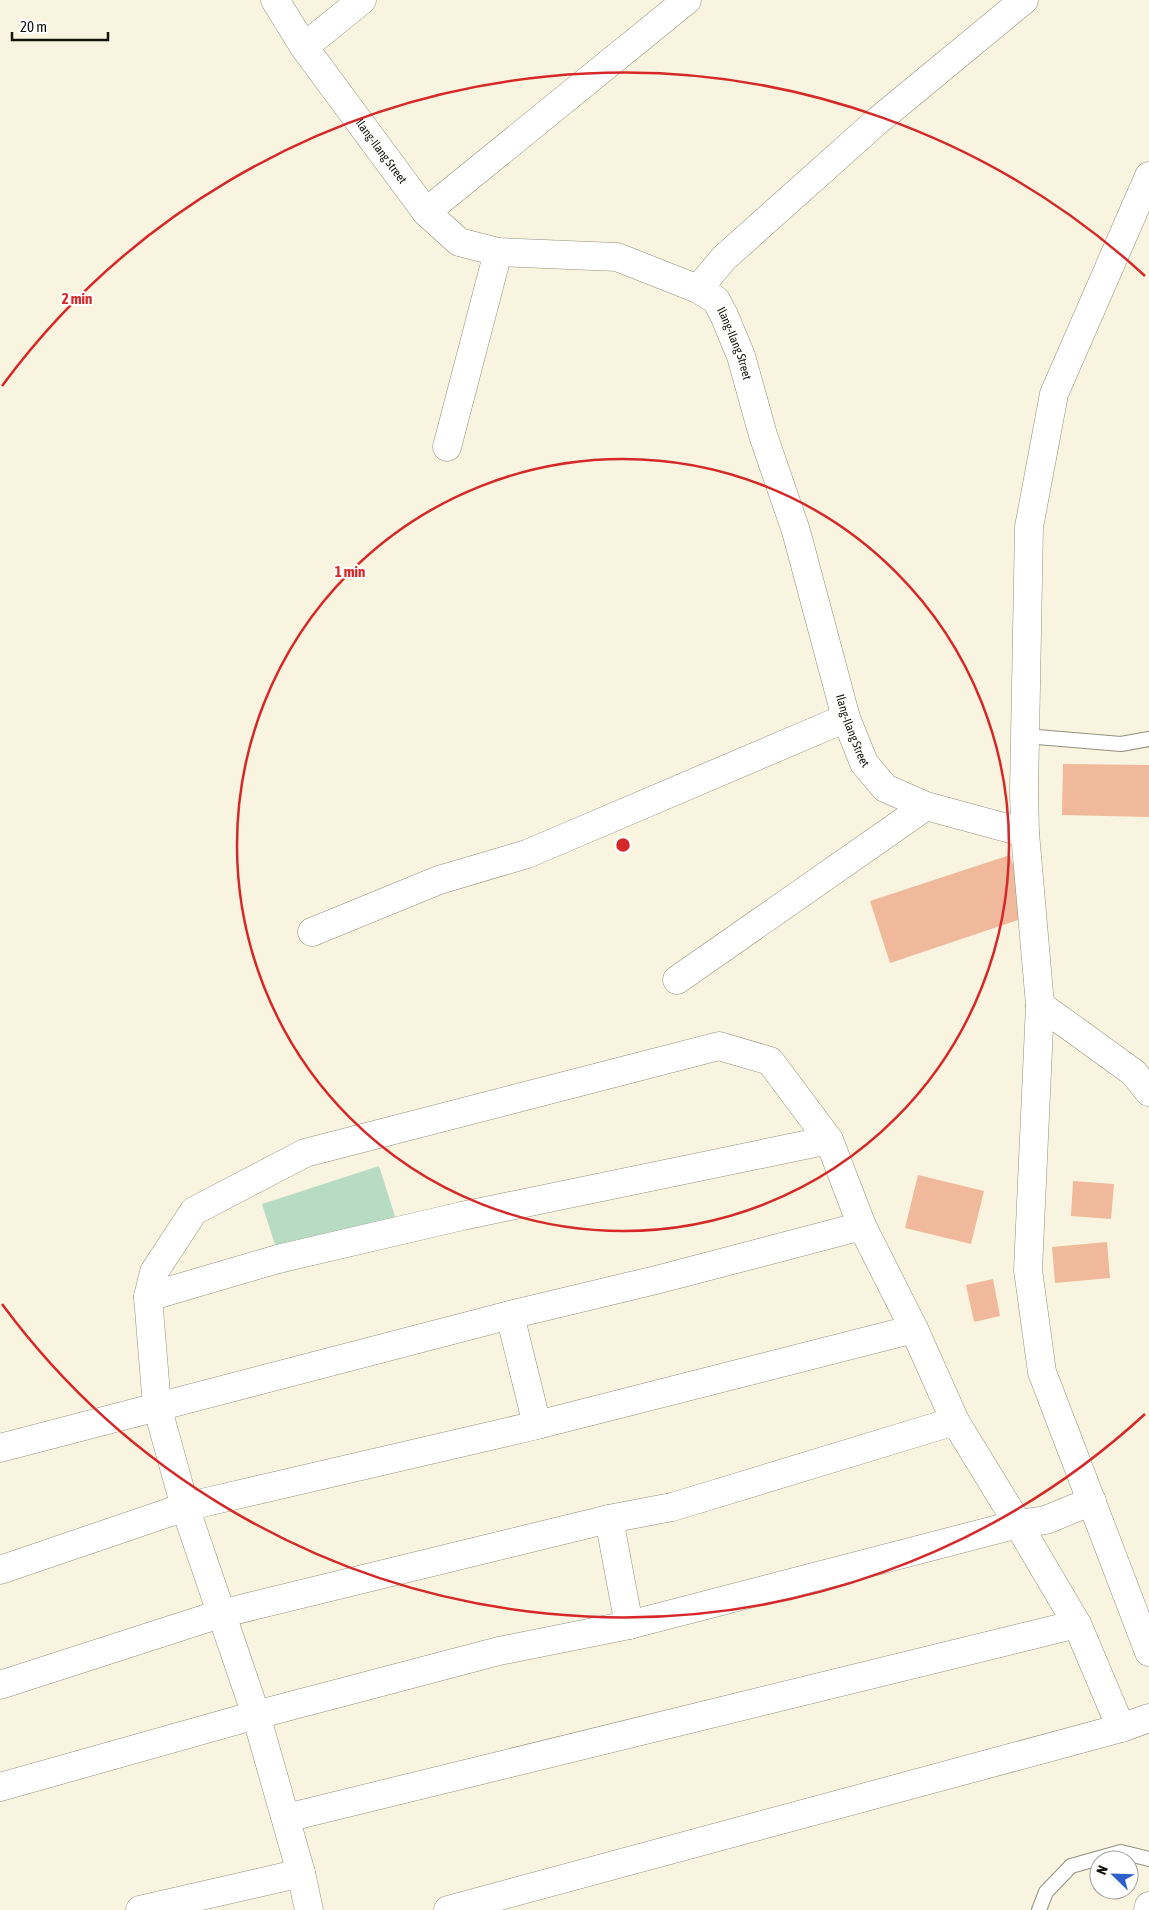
<svg xmlns="http://www.w3.org/2000/svg" width="1149" height="1910" font-family="'Asap Condensed',sans-serif">
<style>
.green{fill:#b7dbc3}
.building{fill:#f1b99b}
.lines{fill:none;stroke-linecap:round;stroke-linejoin:round}
.service-casing{stroke:#93907c;stroke-width:16}
.minor-casing{stroke:#93907c;stroke-width:29}
.tertiary-casing{stroke:#93907c;stroke-width:29}
.secondary-casing{stroke:#93907c;stroke-width:29}
.service{stroke:#fff;stroke-width:14}
.minor{stroke:#fff;stroke-width:28}
.tertiary{stroke:#fff;stroke-width:28}
.secondary{stroke:#fff;stroke-width:28}
.ring{fill:none;stroke:#d62828;stroke-width:2.5}
.labels{text-anchor:middle;dominant-baseline:central;stroke-width:4;stroke-linejoin:round;paint-order:stroke}
.street-label{font-size:12px;fill:#13120a;stroke:#fff}
.centre{fill:#d62828;stroke:#fff;stroke-width:2.5}
.ring-label{font-size:15px;text-anchor:middle;font-weight:bold;fill:#d62828;stroke:#fff;stroke-width:4;stroke-linejoin:round;paint-order:stroke}
</style>
<rect width="100%" height="100%" fill="#f8f4df"/>
<polygon class="green" points="379,1166 401,1235 284,1273 262,1204"/>
<g class="building">
<polygon points="1063,764 1149,765 1149,817 1062,815"/>
<polygon points="1010,855 1030,916 890,963 870,901"/>
<polygon points="918,1175 984,1191 971,1244 905,1228"/>
<polygon points="1073,1181 1114,1184 1111,1219 1071,1216"/>
<polygon points="1107,1242 1110,1278 1055,1283 1052,1247"/>
<polygon points="993,1279 1000,1316 974,1322 966,1285"/>
</g>
<g class="lines">
<g class="service-casing">
<g id="service">
<polyline points="1025,736 1121,744 1149,739"/>
<polyline points="1039,1910 1046,1892 1071,1866 1121,1852 1149,1859"/>
</g>
</g>
<g class="minor-casing">
<g id="minor">
<polyline points="304,47 362,0"/>
<polyline points="426,212 687,0"/>
<polyline points="698,289 724,258 875,123 1024,0"/>
<polyline points="447,447 498,252"/>
<polyline points="312,932 439,880 527,854 846,718"/>
<polyline points="677,980 926,806"/>
<polyline points="1040,1005 1134,1073 1149,1092"/>
<polyline points="148,1297 278,1259 462,1216 829,1140"/>
<polyline points="955,1421 1018,1524 1077,1624 1121,1728"/>
<polyline points="537,1425 914,1329"/>
<polyline points="0,1448 510,1315 656,1280 862,1226"/>
<polyline points="0,1570 185,1507 537,1425 510,1315"/>
<polyline points="0,1685 220,1614 609,1519"/>
<polyline points="0,1787 256,1715 499,1651 629,1625 1018,1524 1046,1520 1092,1501"/>
<polyline points="286,1818 1077,1624"/>
<polyline points="140,1910 301,1873"/>
<polyline points="309,1910 301,1873 256,1715 185,1507 157,1406 148,1297 154,1272 194,1211 305,1153 719,1046 770,1061 829,1140 862,1226 914,1329 955,1421 672,1507 609,1519 629,1625"/>
<polyline points="448,1910 1121,1728 1149,1718"/>
</g>
</g>
<g class="tertiary-casing">
<g id="tertiary">
<path id="s1" d="M 275,0 L 304,47 L 426,212 L 459,242 L 498,252 L 617,257 L 698,289 L 716,300 L 724,315 L 741,356 L 763,435 L 796,531 L 846,718 L 864,763 L 885,788 L 926,806 L 1025,833"/>
</g>
</g>
<g class="secondary-casing">
<g id="secondary">
<polyline points="1149,176 1054,394 1029,527 1024,790 1025,833 1040,1005 1028,1270 1042,1372 1149,1652"/>
<polyline points="1148,1910 1149,1906"/>
</g>
</g>
<use href="#service" class="service"/>
<use href="#minor" class="minor"/>
<use href="#tertiary" class="tertiary"/>
<use href="#secondary" class="secondary"/>
</g>
<g class="ring">
<circle cx="623" cy="845" r="386"/>
<path d="M1145 1414A772 772 0 0 1 2 1304M2 386A772 772 0 0 1 1145 276"/>
</g>
<g class="labels">
<g class="street-label">
<text stroke="none"><textPath href="#s1" startOffset="185">Ilang-Ilang Street</textPath></text>
<text stroke="none"><textPath href="#s1" startOffset="620">Ilang-Ilang Street</textPath></text>
<text stroke="none"><textPath href="#s1" startOffset="1025">Ilang-Ilang Street</textPath></text>
</g>
</g>
<circle cx="623" cy="845" r="8" class="centre"/>
<g class="ring-label">
<text x="77" y="304">2 min</text>
<text x="350" y="577">1 min</text>
</g>
<g transform="translate(1114 1875) rotate(293)"><circle r="24" fill="#ffffff" stroke="#a1a09d"/>
<path d="M0-4L9 19L0 12L-9 19Z" fill="#2f5ecd"/>
<text y="-8" font-size="14" font-weight="bold" text-anchor="middle" fill="#13120a">N</text>
</g>
<path d="M12 32v8h96v-8" fill="none" stroke="#13120a" stroke-width="2.5"/>
<text x="20" y="32" font-size="15" fill="#13120a" stroke="#ffffff" stroke-width="4" paint-order="stroke">20 m</text>
</svg>
